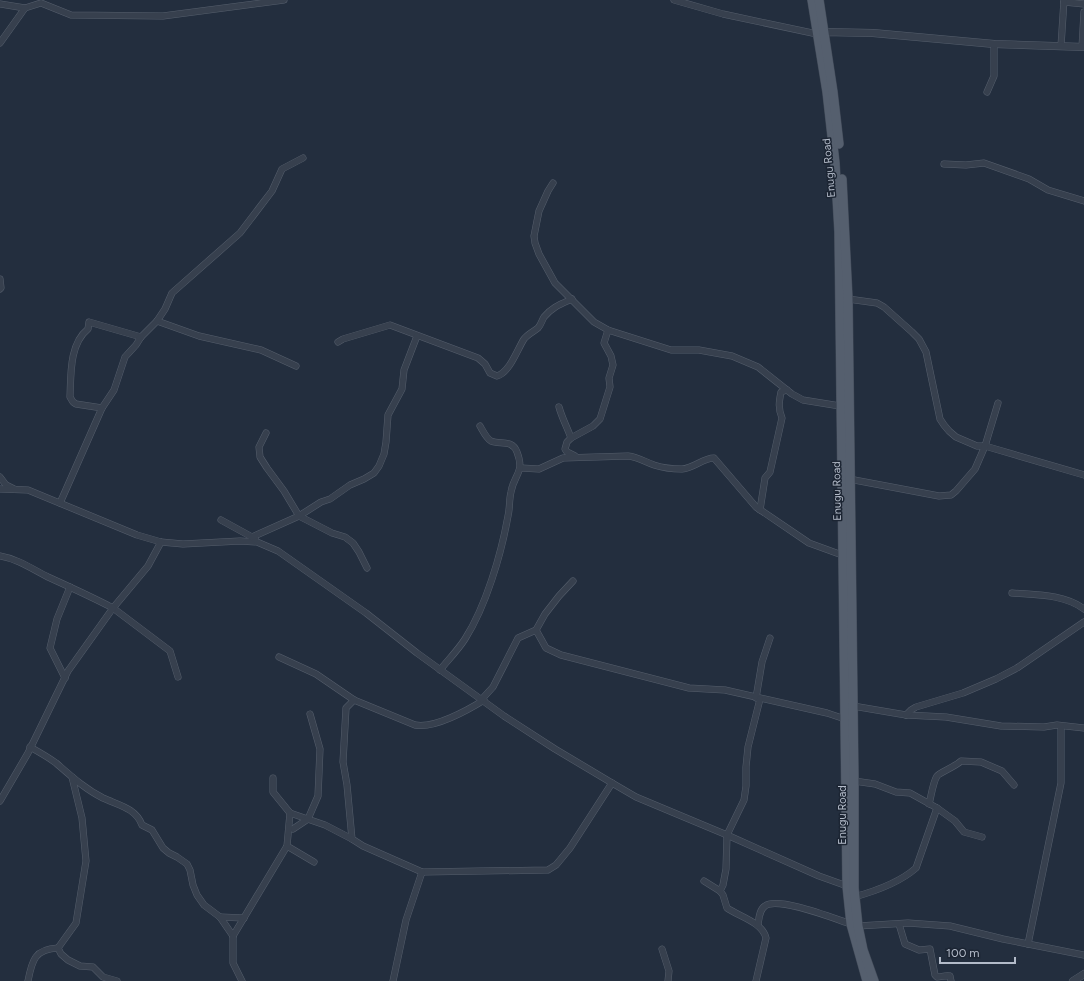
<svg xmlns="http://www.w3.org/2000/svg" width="1084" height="981" font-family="Figtree,sans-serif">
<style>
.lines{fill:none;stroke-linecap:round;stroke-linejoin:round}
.minor-casing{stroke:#555e6c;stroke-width:7}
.tertiary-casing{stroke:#555e6c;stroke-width:8}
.primary-casing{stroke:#404957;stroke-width:10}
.minor{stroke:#37404e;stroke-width:6}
.tertiary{stroke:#37404e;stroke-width:7}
.primary{stroke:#555f6e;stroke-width:9}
.labels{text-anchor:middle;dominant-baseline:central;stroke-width:3;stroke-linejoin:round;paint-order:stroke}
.street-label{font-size:11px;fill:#b3bbc9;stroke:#1c2533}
</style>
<rect width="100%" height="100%" fill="#232e3e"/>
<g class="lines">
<g class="minor-casing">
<g id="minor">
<polyline points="674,0 723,14 817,34"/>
<polyline points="1064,2 1084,4"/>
<polyline points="0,4 25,8 41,3 71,15 163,16 284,0"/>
<polyline points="0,43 25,8"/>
<polyline points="1061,46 1064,0"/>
<polyline points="1082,47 1084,12"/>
<polyline points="987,92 994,76 994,44"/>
<polyline points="944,164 966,165 984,163 1029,179 1048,190 1084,201"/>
<polyline points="553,183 548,191 539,211 534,236 535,243 539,254 555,283 594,322 608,330 671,350 699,350 732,356 758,367 792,394 803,400 840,406"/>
<polyline points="0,279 1,288 0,289"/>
<polyline points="848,299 877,303 884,307 912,332 919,339 926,352 940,419 944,425 949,431 956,437 977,446 985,446 1084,475"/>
<polyline points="157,321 199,336 261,350 296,366"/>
<path d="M 338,342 L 343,339 L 390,325 L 478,358 L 485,364 L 490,373 L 497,376 C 510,372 517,350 524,339 C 528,334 533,332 538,328 C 541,325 542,320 544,317 C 552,307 561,304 572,299"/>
<path d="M 559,407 C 562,418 567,427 571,438"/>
<path d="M 102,408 L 76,404 L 73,402 L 70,397 C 71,376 69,344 88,329 L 89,322 L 141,337"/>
<polyline points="266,433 259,447 260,457 267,468 284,491 299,516 332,533 345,537 353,543 359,552 367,568"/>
<polyline points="575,456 567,452 565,449 567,442 571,438 593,426 600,419 610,387 609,378 613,365 611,356 604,343 608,330"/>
<path d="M 521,468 L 539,469 L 563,458 L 628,456 C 638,457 645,462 654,465 C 663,468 674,469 682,469 C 694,468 703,458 714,458 L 756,507 L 809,543 L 842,555"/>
<polyline points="0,477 6,485 14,489"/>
<polyline points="849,479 939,496 951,495 956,491 975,469 985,446 998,403"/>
<polyline points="0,489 28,490 137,535 161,542 183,544 240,541 257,542 278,551 366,613 417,653 504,716 555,749 612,783 636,797 727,835 819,876 847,886"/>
<polyline points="60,503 102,408 114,390 125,357 136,345 141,337 157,321 165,309 172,293 240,233 272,191 282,169 303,158"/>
<path d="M 760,510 L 765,478 L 770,472 L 782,418 C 778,408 779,402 781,392 L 787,390"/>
<polyline points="221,520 252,537 255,539"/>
<polyline points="252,537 299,516 321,502 330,499 350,485 364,479 374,473 379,466 384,454 386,442 388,415 402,389 404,370 417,336"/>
<polyline points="161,542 148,566 113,608 170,651 178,677"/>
<path d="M 0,556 C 18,559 32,569 48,577 C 70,587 92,597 113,608 L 68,671 L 28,753 L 0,801"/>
<path d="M 1012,593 C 1036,595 1064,594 1084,609"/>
<polyline points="536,630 546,648 561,655 689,688 725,690 827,713 845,719"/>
<path d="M 279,657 L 316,674 L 354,700 L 415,725 C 434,729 468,710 484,700"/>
<path d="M 440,670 C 448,660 458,650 465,639 C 486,606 501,555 508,516 C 510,508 509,500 511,492 C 514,474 525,473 517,452 C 512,439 500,445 491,441 C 486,438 483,431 480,426"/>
<polyline points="65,678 50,648 57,619 70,587"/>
<polyline points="756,698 762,662 770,638"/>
<polyline points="482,699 493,687 518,638 536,630 545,614 559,596 573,581"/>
<polyline points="354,700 346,708 343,762 347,785 352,839 363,846 422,872 548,870 556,865 570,848 612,783"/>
<polyline points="853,706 906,715 946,717 1001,726 1044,727 1057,725 1084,728"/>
<polyline points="906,715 911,710 916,707 963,693 996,679 1017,668 1084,622"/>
<path d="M 30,747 C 39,752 48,757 56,763 C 71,776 85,789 103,798 C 118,805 136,808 142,825 L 152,830 L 163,848 L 169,853 L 177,857 L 187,864 L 190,870 L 193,885 L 197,895 L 204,905 L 220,917 L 233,936"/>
<polyline points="273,778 273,792 290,813 325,825 352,839"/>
<path d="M 854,781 L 875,784 L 896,792 L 910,793 L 937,808 L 916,868 C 899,883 876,891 854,897"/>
<path d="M 929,804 C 931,797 933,782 937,776 C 940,772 955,767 961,761 L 981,762 L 1002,771 L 1014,785"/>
<polyline points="937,808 955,821 964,832 982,837"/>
<polyline points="293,829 308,819 318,796 320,749 310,714"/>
<polyline points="287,846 314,862"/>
<path d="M 704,881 L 720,891 L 723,895 L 727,908 C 740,917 762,922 766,938 L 756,981"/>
<polyline points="720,891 723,885 726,869 727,835 744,800 746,786 746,767 748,747 760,699"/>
<polyline points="220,917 244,918"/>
<path d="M 899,924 L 905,944 L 919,950 L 930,949 L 935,975 L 937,977 C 941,977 946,975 950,976 L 951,981"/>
<path d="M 758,925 C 759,919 759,910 765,906 C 778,896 835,919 851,924"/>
<polyline points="858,926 908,923 950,926 1003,939 1084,955"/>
<polyline points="1028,944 1061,783 1061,726"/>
<polyline points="58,948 61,954 68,960 80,966 93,967 103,977 117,981"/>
<polyline points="662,949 669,971 668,981"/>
<path d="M 28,981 C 32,960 35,949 58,948 L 76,923 L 86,861 L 82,818 L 72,777"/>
<polyline points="242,981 233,963 233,936 287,846 290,813"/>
<polyline points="393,981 406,920 422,872"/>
</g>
</g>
<g class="tertiary-casing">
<g id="tertiary">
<polyline points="819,33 824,32 873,33 994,44 1084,47"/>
<polyline points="1073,981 1084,974"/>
</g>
</g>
<g class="primary-casing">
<g id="primary">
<polyline points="812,0 827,92 835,163 839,232 847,886 851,924 867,981"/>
<polyline points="819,0 833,92 839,144"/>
<polyline points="842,179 848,299 854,781 854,888 858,926 863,950 874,981"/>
</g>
</g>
<use href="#minor" class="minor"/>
<use href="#tertiary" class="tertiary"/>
<use href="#primary" class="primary"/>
</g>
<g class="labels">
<g class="street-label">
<text transform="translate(829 168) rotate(-95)">Enugu Road</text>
<text transform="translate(837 491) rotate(-91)">Enugu Road</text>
<text transform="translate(842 815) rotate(-90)">Enugu Road</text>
</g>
</g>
<path d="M940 957v6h75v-6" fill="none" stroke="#b3bbc9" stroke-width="2"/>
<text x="946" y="957" font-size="12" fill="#b3bbc9" stroke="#1c2533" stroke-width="3" paint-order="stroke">100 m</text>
</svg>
